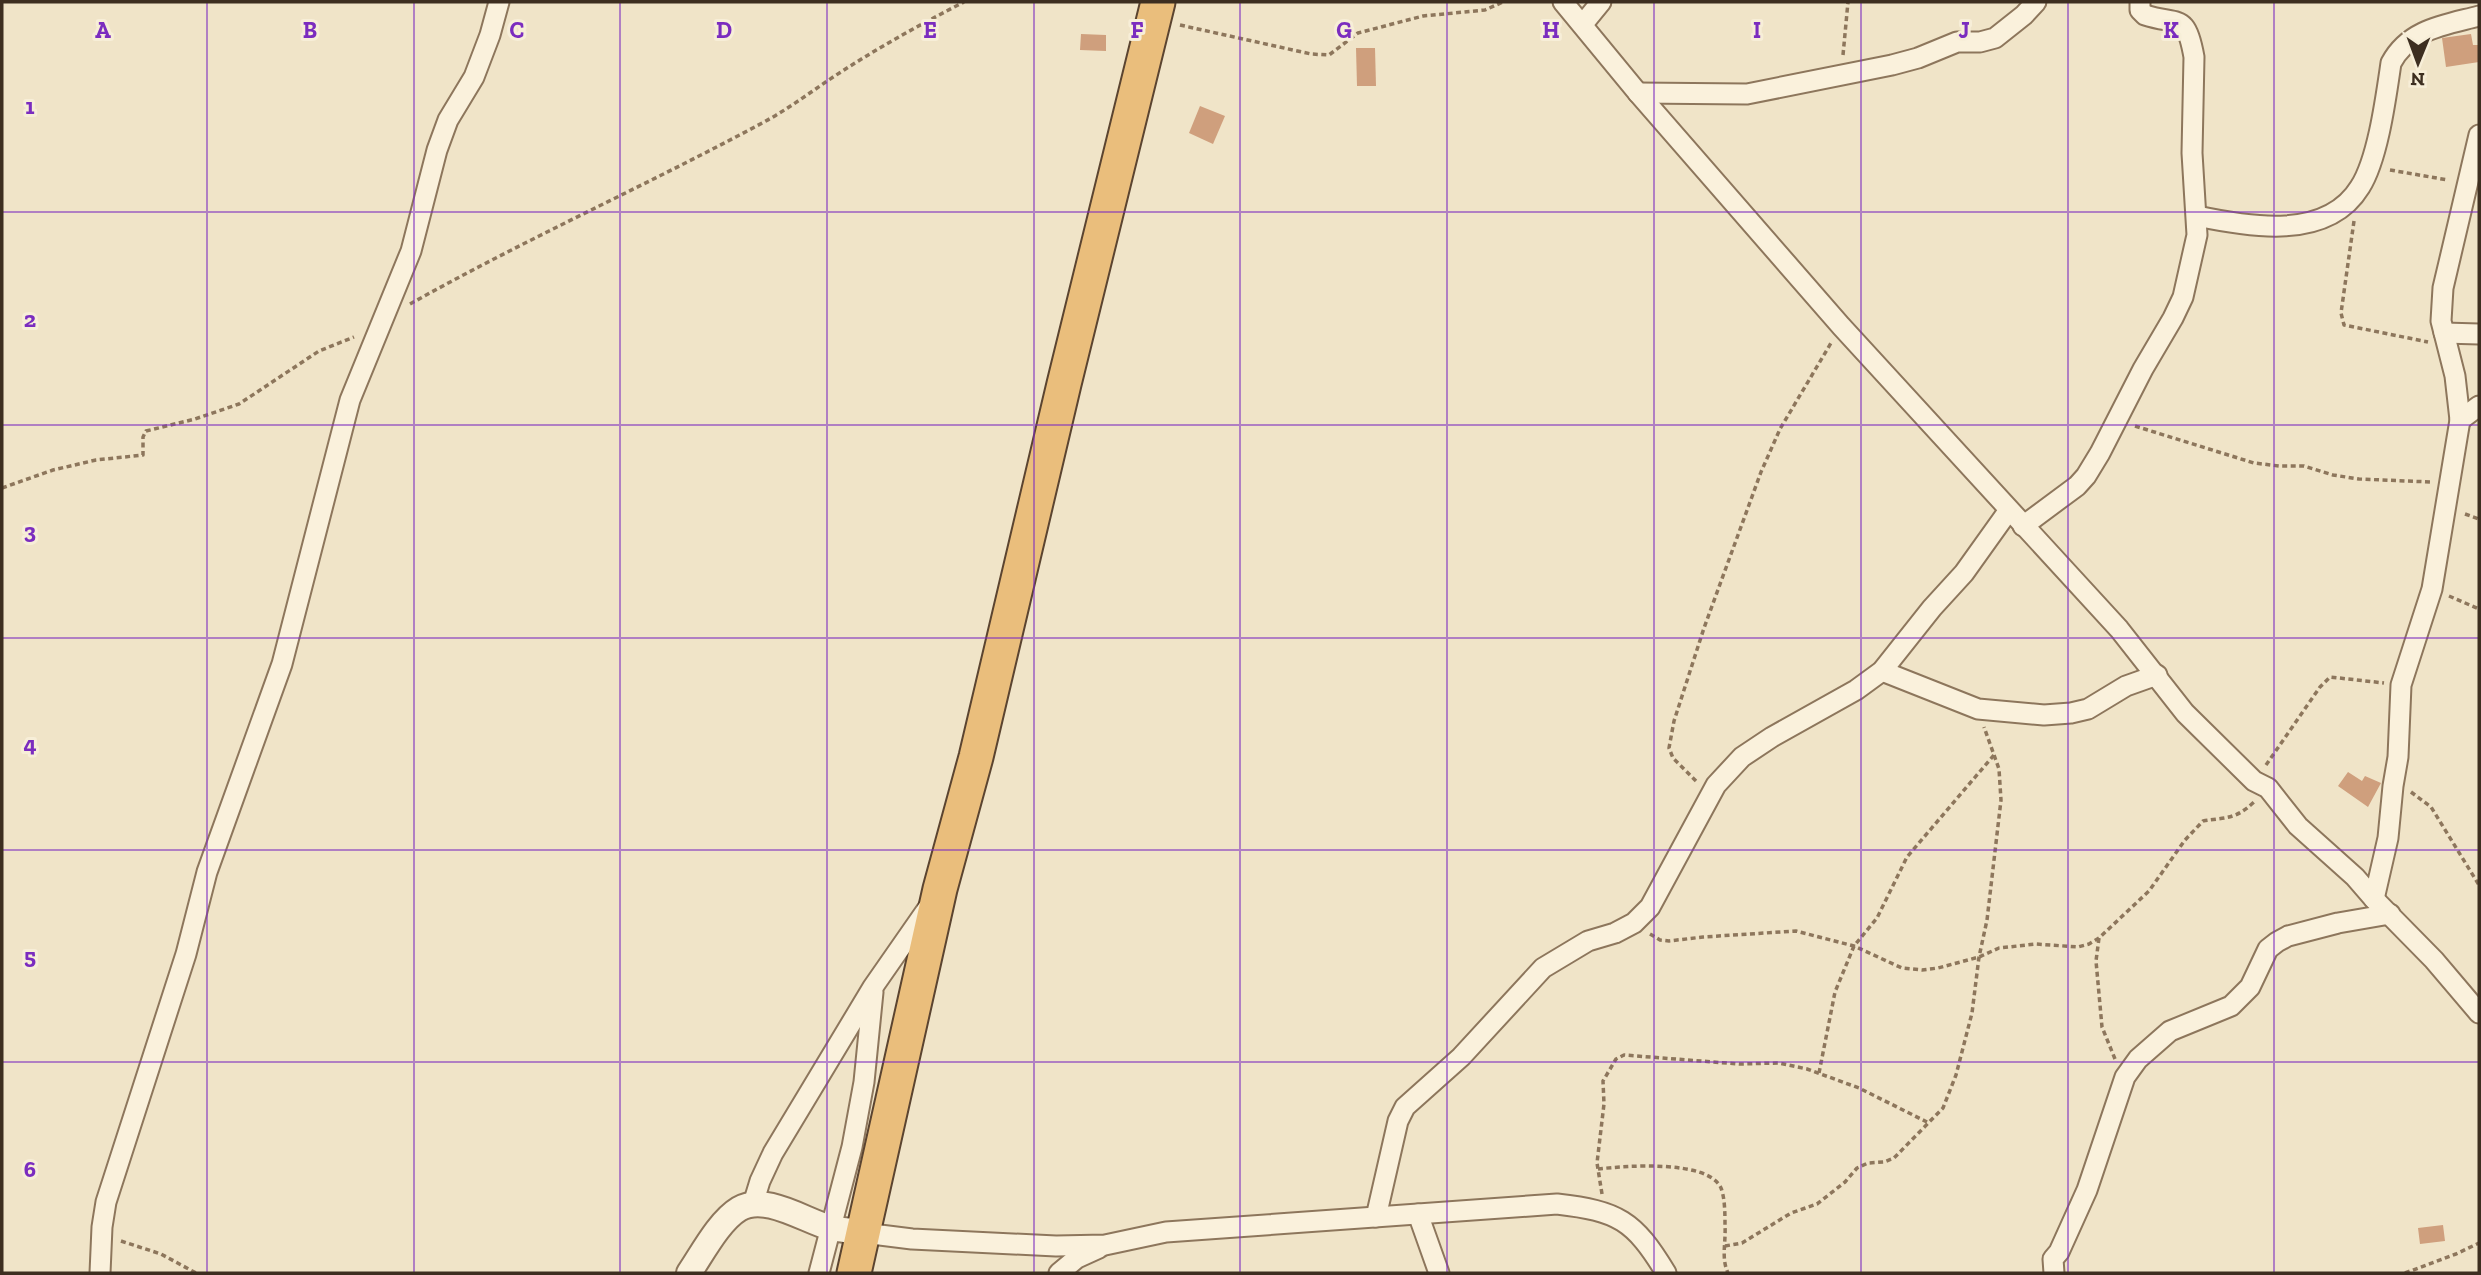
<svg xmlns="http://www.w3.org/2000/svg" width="2481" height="1275" font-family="'Zilla Slab',serif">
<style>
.building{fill:#cf9f7d}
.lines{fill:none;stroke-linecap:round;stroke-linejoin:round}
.minor-casing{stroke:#8d765c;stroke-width:23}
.tertiary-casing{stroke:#8d765c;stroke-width:28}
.trunk-casing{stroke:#5b4430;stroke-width:37}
.path{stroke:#8d765c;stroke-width:3.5;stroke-dasharray:5 3.5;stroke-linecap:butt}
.minor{stroke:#faf1dc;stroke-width:19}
.tertiary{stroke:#faf1dc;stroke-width:24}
.trunk{stroke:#eabe7c;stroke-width:33}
.grid{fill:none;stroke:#7b2cbf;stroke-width:2;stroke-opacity:0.55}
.grid-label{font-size:23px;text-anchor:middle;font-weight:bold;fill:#7b2cbf;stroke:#f7eed8;stroke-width:6;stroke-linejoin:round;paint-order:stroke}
</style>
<rect width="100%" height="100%" fill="#f0e4c8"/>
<g class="building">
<polygon points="1081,34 1106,35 1106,51 1080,50"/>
<polygon points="2471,34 2473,45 2479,45 2479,62 2446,67 2442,38"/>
<polygon points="1356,48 1375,48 1376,86 1357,86"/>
<polygon points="1200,106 1225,116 1213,144 1189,133"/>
<polygon points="2348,772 2362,781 2365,776 2381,783 2368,807 2338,786"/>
<polygon points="2443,1225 2445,1241 2420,1244 2418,1228"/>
</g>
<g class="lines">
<g class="minor-casing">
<g id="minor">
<polyline points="1563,2 1638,93 1841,326 2119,629 2185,713 2254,781 2268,788 2298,826 2355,877 2374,899 2434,960 2479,1013"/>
<polyline points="1583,24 1601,2"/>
<polyline points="1638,93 1747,94 1892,65 1918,58 1957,42 1980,42 1995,38 2024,15 2036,2"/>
<path d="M 2197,216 C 2249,227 2327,241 2360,187 C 2378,159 2386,97 2391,63 C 2409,29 2445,25 2479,16"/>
<polyline points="2444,333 2479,334"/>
<polyline points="2460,420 2479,406"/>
<path d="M 2023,526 L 2077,486 L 2086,476 L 2100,453 L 2143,369 L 2173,318 L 2183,297 L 2197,235 L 2192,153 L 2194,57 C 2186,12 2179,26 2145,15 L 2140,10 L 2140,2"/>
<polyline points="1882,671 1978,709 2044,715 2071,713 2088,709 2126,686 2157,675"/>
<polyline points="2374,899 2388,838 2393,786 2398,757 2401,685 2432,589 2460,420 2455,376 2441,321 2443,288 2479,135"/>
<polyline points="753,1204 760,1181 773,1153 873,987 928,908"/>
<polyline points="1418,1214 1439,1273"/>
<polyline points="1376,1217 1398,1121 1405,1107 1461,1057 1543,968 1588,941 1615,933 1634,923 1650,907 1716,785 1742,757 1772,737 1856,690 1882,671 1932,608 1964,573 2009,510"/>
<path d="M 864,1233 L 912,1239 L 1056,1246 L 1105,1245 L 1166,1232 L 1557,1204 C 1618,1211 1634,1220 1666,1273"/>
<polyline points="100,1273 102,1227 106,1202 186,954 207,872 282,664 350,400 411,251 437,150 448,120 474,77 490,35 499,2"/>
<polyline points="819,1273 852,1147 864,1082 873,992"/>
<polyline points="1059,1273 1077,1258 1099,1248"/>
<polyline points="2054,1273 2053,1259 2059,1252 2087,1190 2125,1077 2138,1059 2170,1031 2231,1006 2250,987 2268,949 2277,942 2288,936 2338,923 2390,914"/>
</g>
</g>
<g class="tertiary-casing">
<path id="tertiary" d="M 689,1273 C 702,1254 719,1221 739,1209 C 765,1193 805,1221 831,1228 C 842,1230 853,1231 864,1233"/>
</g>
<g class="trunk-casing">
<polyline id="trunk" points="854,1273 940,889 976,757 1064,384 1158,2"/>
</g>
<g class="path">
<polyline points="1180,25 1311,54 1329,55 1358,33 1423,16 1485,10 1503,2"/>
<polyline points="1843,55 1848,2"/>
<polyline points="2390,170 2448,180"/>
<polyline points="2354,221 2341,313 2344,325 2428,342"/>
<path d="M 410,304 C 526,239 647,185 764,122 C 792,107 817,87 844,70 C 883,45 923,23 964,2"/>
<polyline points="2135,426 2254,463 2279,466 2304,466 2333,475 2359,479 2431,482"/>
<polyline points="2,488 53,470 96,460 143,455 143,437 146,431 195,419 239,404 319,351 354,337"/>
<polyline points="2465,514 2479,519"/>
<polyline points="2449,596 2479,609"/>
<polyline points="2266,765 2320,687 2330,677 2384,683"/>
<polyline points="1696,781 1673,758 1669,748 1674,721 1704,628 1761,472 1780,429 1831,343"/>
<polyline points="2411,792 2431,807 2479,885"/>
<path d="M 1650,934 L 1660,940 L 1669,941 L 1703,937 L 1796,931 L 1854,946 L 1902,968 L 1922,970 L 1938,968 L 1979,957 L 1999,948 L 2036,944 L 2078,947 L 2089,944 L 2099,938 L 2149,891 L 2185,840 L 2203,821 C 2226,817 2235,820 2254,802"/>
<polyline points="2099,938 2096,961 2102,1027 2115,1059"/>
<polyline points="1819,1073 1835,992 1854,946 1877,918 1907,857 1994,755"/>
<path d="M 1598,1169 C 1624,1166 1708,1159 1721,1188 C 1725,1198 1725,1215 1725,1226 C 1726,1243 1721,1258 1728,1273"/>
<polyline points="1602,1194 1597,1163 1604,1104 1603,1081 1616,1059 1624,1055 1739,1064 1779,1063 1807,1069 1859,1088 1927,1122"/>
<polyline points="121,1241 161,1254 196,1273"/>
<polyline points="1725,1246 1742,1243 1791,1213 1817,1204 1845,1182 1857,1168 1868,1163 1884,1162 1894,1158 1943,1108 1956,1075 1972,1013 1979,957 1987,920 2001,800 1999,769 1984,727"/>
<polyline points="2405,1273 2456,1254 2479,1243"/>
</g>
<use href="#minor" class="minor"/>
<use href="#tertiary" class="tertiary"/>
<use href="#trunk" class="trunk"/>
</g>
<path class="grid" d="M 207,2 L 207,1273M 414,2 L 414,1273M 620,2 L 620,1273M 827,2 L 827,1273M 1034,2 L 1034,1273M 1240,2 L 1240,1273M 1447,2 L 1447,1273M 1654,2 L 1654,1273M 1861,2 L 1861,1273M 2068,2 L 2068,1273M 2274,2 L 2274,1273M 2,212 L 2479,212M 2,425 L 2479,425M 2,638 L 2479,638M 2,850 L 2479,850M 2,1062 L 2479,1062"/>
<g class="grid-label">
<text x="103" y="38">A</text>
<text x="310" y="38">B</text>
<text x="517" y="38">C</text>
<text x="724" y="38">D</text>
<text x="930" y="38">E</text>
<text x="1137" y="38">F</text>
<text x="1344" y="38">G</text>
<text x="1551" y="38">H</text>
<text x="1757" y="38">I</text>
<text x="1964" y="38">J</text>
<text x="2171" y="38">K</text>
<text x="30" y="114">1</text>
<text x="30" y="327">2</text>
<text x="30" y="539">3</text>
<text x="30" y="752">4</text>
<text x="30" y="964">5</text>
<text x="30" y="1177">6</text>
</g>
<rect width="2481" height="1275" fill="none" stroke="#3d2e20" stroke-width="7"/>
<g transform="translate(2418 63) rotate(181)" stroke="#f7eed8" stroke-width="5" paint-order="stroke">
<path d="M0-5L12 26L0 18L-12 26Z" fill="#3d2e20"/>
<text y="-10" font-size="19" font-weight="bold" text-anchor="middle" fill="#3d2e20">N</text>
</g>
</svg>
